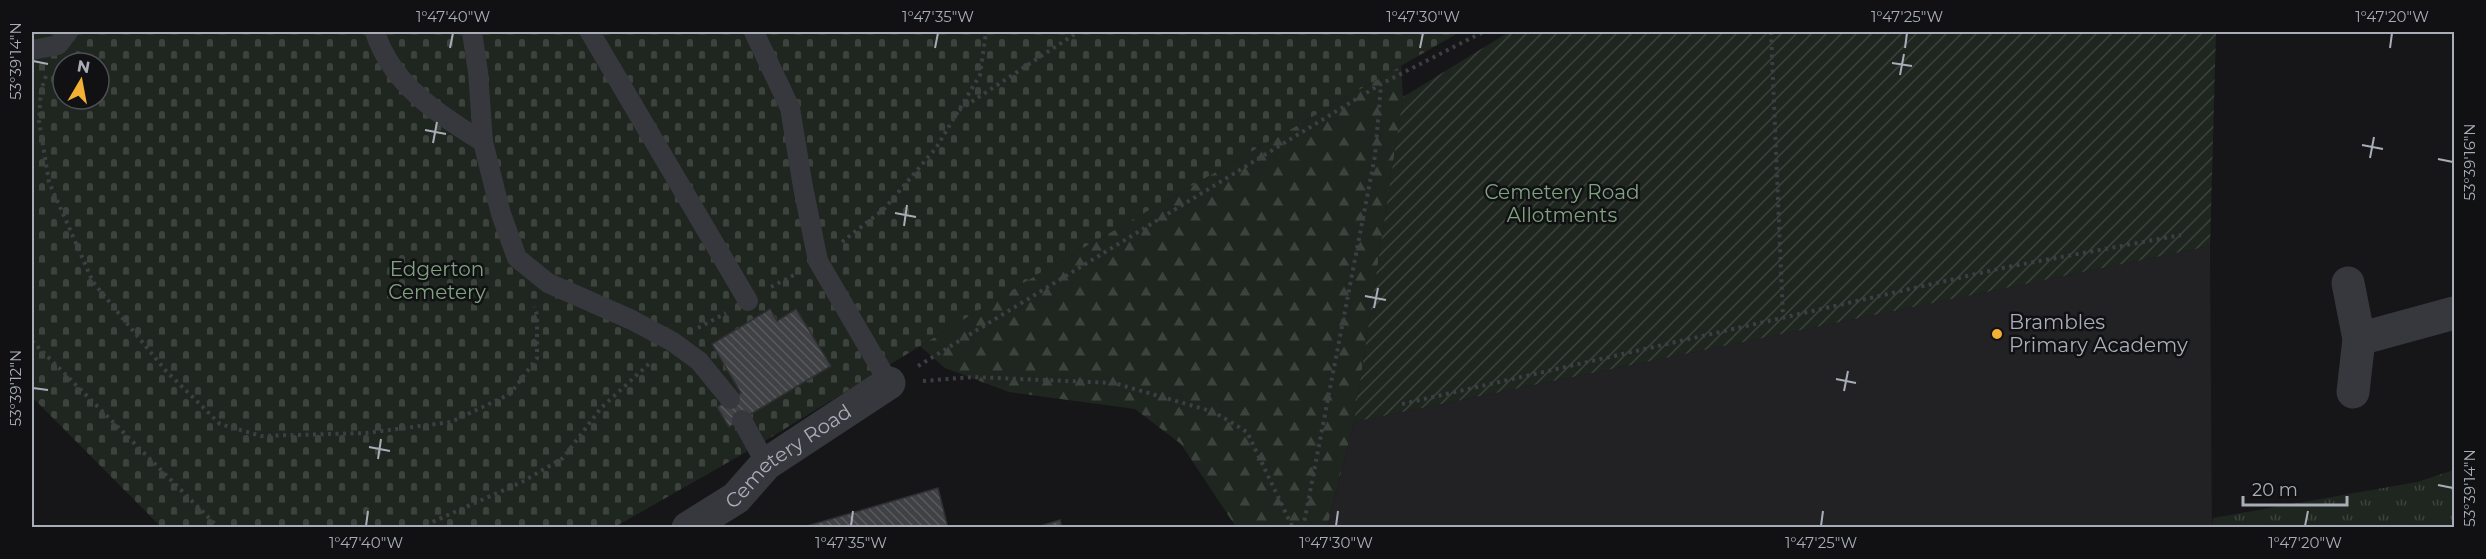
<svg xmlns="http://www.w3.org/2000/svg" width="2486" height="559" font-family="Montserrat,sans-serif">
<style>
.built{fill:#222225}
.forest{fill:url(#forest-firs)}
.cemetery{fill:url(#cemetery-stones);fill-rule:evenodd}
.park{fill:url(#park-tufts)}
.garden{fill:url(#garden-furrows)}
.building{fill:url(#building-back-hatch);stroke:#303034;stroke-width:1.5}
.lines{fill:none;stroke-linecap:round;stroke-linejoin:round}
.path{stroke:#3d3f44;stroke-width:4;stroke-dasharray:3 4.5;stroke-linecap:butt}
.lane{stroke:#37383d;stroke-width:20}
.street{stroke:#37383d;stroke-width:33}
.ticks{fill:none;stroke:#a8adb8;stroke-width:2}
.poi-dot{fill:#f2b134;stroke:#111113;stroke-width:2}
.labels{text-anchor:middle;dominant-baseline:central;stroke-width:5;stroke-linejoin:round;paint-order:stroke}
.park-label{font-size:20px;fill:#7fa381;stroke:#111113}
.poi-label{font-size:20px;fill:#a8adb8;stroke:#111113;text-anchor:start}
.street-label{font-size:20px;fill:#a8adb8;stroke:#111113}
.neatline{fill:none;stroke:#a8adb8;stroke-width:2}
.ticks-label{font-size:15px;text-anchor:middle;fill:#a8adb8}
</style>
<defs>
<pattern id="forest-firs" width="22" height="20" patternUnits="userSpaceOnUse" patternTransform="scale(1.5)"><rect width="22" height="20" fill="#1e261f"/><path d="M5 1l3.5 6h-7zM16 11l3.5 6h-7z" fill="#3c433d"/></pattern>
<pattern id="cemetery-stones" width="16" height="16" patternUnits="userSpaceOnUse" patternTransform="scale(1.5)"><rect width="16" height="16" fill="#1e261f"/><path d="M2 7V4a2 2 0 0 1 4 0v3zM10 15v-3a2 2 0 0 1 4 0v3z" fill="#3c433d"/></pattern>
<pattern id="park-tufts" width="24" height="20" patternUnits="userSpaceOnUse" patternTransform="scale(1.5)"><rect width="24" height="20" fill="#1e261f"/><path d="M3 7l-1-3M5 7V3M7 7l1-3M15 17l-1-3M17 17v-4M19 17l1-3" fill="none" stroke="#3c433d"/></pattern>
<pattern id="garden-furrows" width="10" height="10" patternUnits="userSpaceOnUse" patternTransform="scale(1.5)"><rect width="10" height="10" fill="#1e261f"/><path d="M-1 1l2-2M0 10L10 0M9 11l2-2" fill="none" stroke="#3c433d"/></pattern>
<pattern id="building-back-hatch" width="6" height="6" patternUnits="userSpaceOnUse" patternTransform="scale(1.5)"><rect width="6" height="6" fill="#404145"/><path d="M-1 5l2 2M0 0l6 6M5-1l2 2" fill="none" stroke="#595a5e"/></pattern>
</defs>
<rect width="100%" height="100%" fill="#161618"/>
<polygon class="built" points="2210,246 2212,527 1327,528 1354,422"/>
<polygon class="forest" points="1401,66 1403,97 1354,422 1327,527 1236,527 1181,444 1135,409 1009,392 945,368 920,346 1043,271"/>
<path class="cemetery" d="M 32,32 L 1460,32 L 1043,271 L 755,447 L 613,528 L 161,527 L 32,397 ZM 63,63 L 99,63 L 99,99 L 63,99 Z"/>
<polygon class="park" points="2454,470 2454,527 2212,527 2213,518 2417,482"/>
<polygon class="garden" points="1509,32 2216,32 2210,246 1354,422 1403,97"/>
<g class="building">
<polygon points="770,309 777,321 796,309 831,366 729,427 717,407 741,393 712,344"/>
<polygon points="938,488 948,528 800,528"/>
<polygon points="1060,520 1062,528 1034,528"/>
</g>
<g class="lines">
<g class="path">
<polyline points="1771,32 1783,318"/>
<polyline points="46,76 41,90 39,121 49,182 93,282 166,371 220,424 261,436 366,433 451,422 510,394 537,358 537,315 534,307"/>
<polyline points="959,110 1078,32"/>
<polyline points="842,242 884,209 936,148 980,75 986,32"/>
<polyline points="771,287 794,275"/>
<polyline points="698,328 726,313"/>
<polyline points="32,341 219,528"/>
<polyline points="918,366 1381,84 1483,32"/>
<polyline points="923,381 973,377 1114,383 1214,412 1247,432 1293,528"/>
<polyline points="1402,404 2007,267 2181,235"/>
<polyline points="419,528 522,482 563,458 601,408 651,362"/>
<polyline points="1303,528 1375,156 1381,85"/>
</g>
<g class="lane">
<path d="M 375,32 C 392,85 438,114 483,142"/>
<polyline points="472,32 478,72 483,142 501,214 517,258 548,283 632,320 673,342 699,361 730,399"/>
<polyline points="590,32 748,301"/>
<polyline points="754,32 790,108 803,187 818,261 889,383"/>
<polyline points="32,50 58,45 68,32"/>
<polyline points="742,420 766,464"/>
</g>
<g class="street">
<polyline points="2348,283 2359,339 2454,313"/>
<polyline points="2353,392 2359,339"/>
<path id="s1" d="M 688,528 L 736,498 L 766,464 L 889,383"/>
</g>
</g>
<path class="ticks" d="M 450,48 L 453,33M 935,48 L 938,33M 1420,48 L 1423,33M 1905,48 L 1907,33M 2390,48 L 2392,33M 33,61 L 48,64M 1892,63 L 1912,66M 1900,75 L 1904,54M 425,130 L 446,134M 433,143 L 437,122M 2362,145 L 2383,149M 2370,158 L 2374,137M 2438,159 L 2453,162M 895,213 L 916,217M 904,226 L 907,205M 1365,296 L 1386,300M 1374,308 L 1378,288M 1836,379 L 1856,383M 33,388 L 48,390M 1844,391 L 1848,371M 369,447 L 390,451M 378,459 L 381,439M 2438,485 L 2453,488M 366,526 L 368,511M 851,526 L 853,511M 1336,526 L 1338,511M 1821,526 L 1823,511M 2305,526 L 2308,511"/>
<circle class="poi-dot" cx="1997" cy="334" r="6"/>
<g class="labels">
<g class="park-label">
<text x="1562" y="192">Cemetery Road<tspan x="1562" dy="23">Allotments</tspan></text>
<text x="437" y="269">Edgerton<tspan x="437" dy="23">Cemetery</tspan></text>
</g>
<g class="poi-label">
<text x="2009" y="322">Brambles<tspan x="2009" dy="23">Primary Academy</tspan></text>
</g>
<g class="street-label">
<text stroke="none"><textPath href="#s1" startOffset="124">Cemetery Road</textPath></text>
</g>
</g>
<rect width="2486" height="559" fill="none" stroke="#111113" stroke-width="66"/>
<g transform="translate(81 81) rotate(10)"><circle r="28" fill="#111113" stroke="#4d4f55" stroke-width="1.5"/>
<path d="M0-4.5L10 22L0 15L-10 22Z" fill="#f2b134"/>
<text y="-9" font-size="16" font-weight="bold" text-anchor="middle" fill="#a8adb8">N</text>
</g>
<path d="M2243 496v9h104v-9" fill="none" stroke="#a8adb8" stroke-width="3"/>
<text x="2252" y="496" font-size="18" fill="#a8adb8" stroke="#111113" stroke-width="4.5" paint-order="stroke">20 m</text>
<rect x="33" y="33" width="2420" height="493" class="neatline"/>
<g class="ticks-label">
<text x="453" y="22">1°47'40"W</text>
<text x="938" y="22">1°47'35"W</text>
<text x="1423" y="22">1°47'30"W</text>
<text x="1907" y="22">1°47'25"W</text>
<text x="2392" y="22">1°47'20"W</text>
<text transform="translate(16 61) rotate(-90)" y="5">53°39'14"N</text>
<text transform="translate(2470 162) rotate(-90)" y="5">53°39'16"N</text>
<text transform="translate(16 388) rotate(-90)" y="5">53°39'12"N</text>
<text transform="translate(2470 488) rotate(-90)" y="5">53°39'14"N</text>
<text x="366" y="548">1°47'40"W</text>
<text x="851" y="548">1°47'35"W</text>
<text x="1336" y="548">1°47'30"W</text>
<text x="1821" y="548">1°47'25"W</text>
<text x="2305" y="548">1°47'20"W</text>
</g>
</svg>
